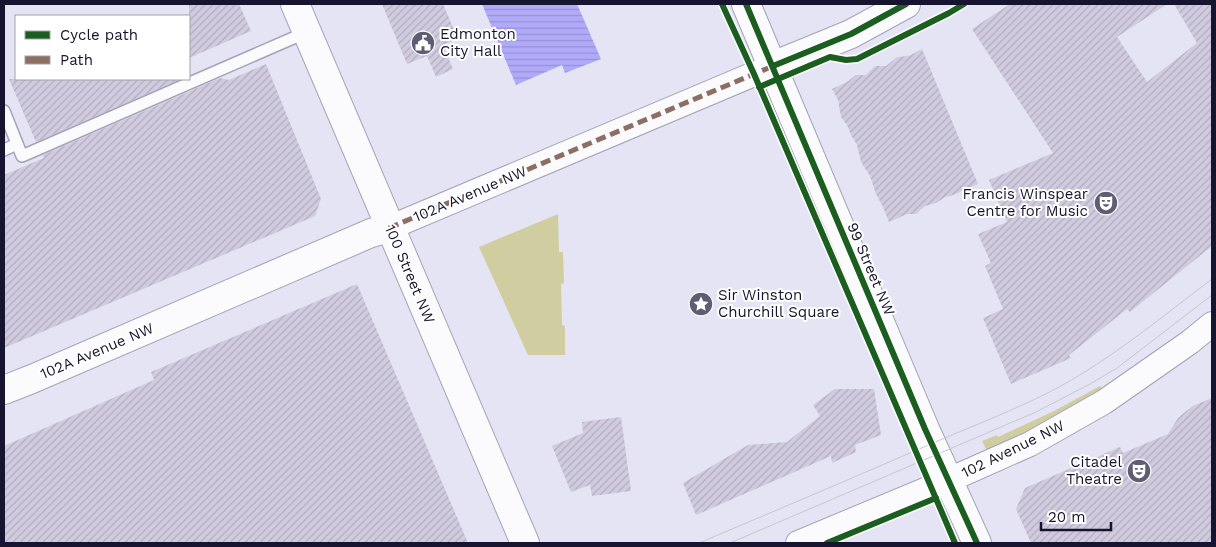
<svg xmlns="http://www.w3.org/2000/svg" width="1216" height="547" font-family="'Work Sans',sans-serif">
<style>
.green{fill:#d0cda0}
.water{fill:url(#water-rules)}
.building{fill:url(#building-hatch)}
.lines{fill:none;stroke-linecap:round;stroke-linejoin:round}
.lane-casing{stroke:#a4a3b7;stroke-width:14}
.street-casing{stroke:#a4a3b7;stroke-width:26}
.secondary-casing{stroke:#a4a3b7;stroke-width:30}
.lane{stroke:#fbfbfd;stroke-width:11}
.street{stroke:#fbfbfd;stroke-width:24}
.secondary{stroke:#fbfbfd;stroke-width:28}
.tram{stroke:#c7c7cc;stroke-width:1}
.quiet{stroke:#8d6e63;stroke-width:5;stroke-dasharray:10 5;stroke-linecap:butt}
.cycleway-casing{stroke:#fff;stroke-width:9}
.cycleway{stroke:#1b5e20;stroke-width:6}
.labels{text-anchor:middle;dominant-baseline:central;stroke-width:4;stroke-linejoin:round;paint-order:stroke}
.poi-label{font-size:15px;fill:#16142e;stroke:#fff;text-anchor:start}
.street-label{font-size:15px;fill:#16142e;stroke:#fff}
</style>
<defs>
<pattern id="water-rules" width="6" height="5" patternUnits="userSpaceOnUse" patternTransform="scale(1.25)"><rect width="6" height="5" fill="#b0aaf8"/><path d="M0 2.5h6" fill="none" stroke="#9791d5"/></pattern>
<pattern id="building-hatch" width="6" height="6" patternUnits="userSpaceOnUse" patternTransform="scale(1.25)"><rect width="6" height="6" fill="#d1cbdf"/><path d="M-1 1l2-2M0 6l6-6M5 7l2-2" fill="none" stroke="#b3adc0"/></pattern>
</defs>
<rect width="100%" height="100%" fill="#e4e4f4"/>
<g class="green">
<polygon points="558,214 559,252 563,252 564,283 561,284 562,325 565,326 565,355 528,355 479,247"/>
<polygon points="1100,386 1102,389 1055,418 987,451 982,441 997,435 998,437 1054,411"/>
</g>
<polygon class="water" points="482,4 577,4 601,59 565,73 562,65 516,85"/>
<g class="building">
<polygon points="189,4 239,4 251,31 189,58"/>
<polygon points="382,4 443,4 458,39 443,45 453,69 436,77 427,56 407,64"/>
<polygon points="1010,4 1167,4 1117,37 1147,82 1197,43 1174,4 1212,4 1212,246 1130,312 1127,309 1069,355 1071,358 1011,384 983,318 1003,309 985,266 991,263 978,234 1007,222 989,180 1053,153 972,29"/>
<polygon points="922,49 978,184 953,195 945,197 936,203 925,206 916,214 907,214 889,222 883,207 876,194 870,176 861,162 857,145 851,135 847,125 841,117 838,100 832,89 847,82 856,75 866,75 875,66 886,66 897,57 909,56"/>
<polygon points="266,64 321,199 315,216 4,348 4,175 44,158 43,155 220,78 229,80"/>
<polygon points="9,79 181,79 36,142"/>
<polygon points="357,284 468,543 4,543 4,446 154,380 151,372"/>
<polygon points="835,389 874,389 881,435 855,445 856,452 832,463 831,456 696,515 683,483 748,445 787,442 820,416 813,405"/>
<polygon points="1212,398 1212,543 1031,543 1016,509 1025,488 1120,447 1123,453 1168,434 1178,418 1185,412 1193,406"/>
<polygon points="621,417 631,491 592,496 590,485 571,492 552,446 583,433 582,422"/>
</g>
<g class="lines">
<g class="lane-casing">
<g id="lane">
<polyline points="4,111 22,156 307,32"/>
<polyline points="4,150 17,144"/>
</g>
</g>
<g class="street-casing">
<g id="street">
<polyline points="389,228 773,66"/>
<polyline points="798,543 949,480 1030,444 1104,402 1190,342 1212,324"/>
</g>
</g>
<g class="secondary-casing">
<g id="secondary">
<polyline points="295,4 525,543"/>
<polyline points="746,4 925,429 977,543"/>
<polyline points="773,66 851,34 906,4"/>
<polyline points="4,390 32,379 371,233 389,228"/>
</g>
</g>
<use href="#lane" class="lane"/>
<use href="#street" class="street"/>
<use href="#secondary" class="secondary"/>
<g class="tram">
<path d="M 699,543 C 777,510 855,477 933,443 C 975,425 1020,408 1061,386 C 1115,356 1163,316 1212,279"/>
<polyline points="730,543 1036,412 1090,384 1117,368 1212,295"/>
</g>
<polyline class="quiet" points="389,228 773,66"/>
<g class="cycleway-casing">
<g id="cycleway">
<polyline points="722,4 754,74 955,543"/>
<polyline points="746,4 925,429 977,543"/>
<polyline points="773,66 851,34 906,4"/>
<polyline points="759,87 830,57 846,60 857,59 949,13 964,4"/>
<polyline points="827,543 936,498"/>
</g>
</g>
<use href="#cycleway" class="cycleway"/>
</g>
<defs>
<g id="civic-disc" transform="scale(1.25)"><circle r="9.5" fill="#5e5d73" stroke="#fff"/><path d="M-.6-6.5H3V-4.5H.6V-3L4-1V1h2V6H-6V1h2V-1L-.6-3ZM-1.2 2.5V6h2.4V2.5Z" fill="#fff"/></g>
<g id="theatre-disc" transform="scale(1.25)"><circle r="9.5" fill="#5e5d73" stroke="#fff"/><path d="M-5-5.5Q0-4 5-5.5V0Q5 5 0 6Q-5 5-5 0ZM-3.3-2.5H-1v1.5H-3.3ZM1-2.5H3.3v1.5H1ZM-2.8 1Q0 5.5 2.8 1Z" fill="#fff"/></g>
<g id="sight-disc" transform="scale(1.25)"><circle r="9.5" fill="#5e5d73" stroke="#fff"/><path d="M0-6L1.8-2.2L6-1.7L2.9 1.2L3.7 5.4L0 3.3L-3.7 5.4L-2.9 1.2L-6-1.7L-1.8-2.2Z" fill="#fff"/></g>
</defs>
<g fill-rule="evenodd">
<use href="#civic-disc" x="423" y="43"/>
<use href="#theatre-disc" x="1106" y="203"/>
<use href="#sight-disc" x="701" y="304"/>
<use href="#theatre-disc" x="1139" y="471"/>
</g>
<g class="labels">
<g class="poi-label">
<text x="440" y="34">Edmonton<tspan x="440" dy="17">City Hall</tspan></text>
<text x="1088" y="194" text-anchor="end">Francis Winspear<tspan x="1088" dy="17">Centre for Music</tspan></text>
<text x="718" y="295">Sir Winston<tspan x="718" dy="17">Churchill Square</tspan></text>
<text x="1122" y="462" text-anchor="end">Citadel<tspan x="1122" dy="17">Theatre</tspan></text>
</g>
<g class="street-label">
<text transform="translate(470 194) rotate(-23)">102A Avenue NW</text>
<text transform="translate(871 269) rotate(67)">99 Street NW</text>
<text transform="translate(410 274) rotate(67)">100 Street NW</text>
<text transform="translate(97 351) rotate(-23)">102A Avenue NW</text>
<text transform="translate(1013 449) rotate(-26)">102 Avenue NW</text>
</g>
</g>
<rect width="1216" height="547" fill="none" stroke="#16142e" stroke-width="10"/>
<rect x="15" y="15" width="175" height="65" fill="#ffffff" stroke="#a2a1ab"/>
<rect x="25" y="31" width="25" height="8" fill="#1b5e20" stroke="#a2a1ab"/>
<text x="60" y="40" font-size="15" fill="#16142e">Cycle path</text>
<rect x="25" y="56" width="25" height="8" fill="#8d6e63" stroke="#a2a1ab"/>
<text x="60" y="65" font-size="15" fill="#16142e">Path</text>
<path d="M1041 522v8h70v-8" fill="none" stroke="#16142e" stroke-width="2.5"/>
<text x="1048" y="522" font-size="15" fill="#16142e" stroke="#ffffff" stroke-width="4" paint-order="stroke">20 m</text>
</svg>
